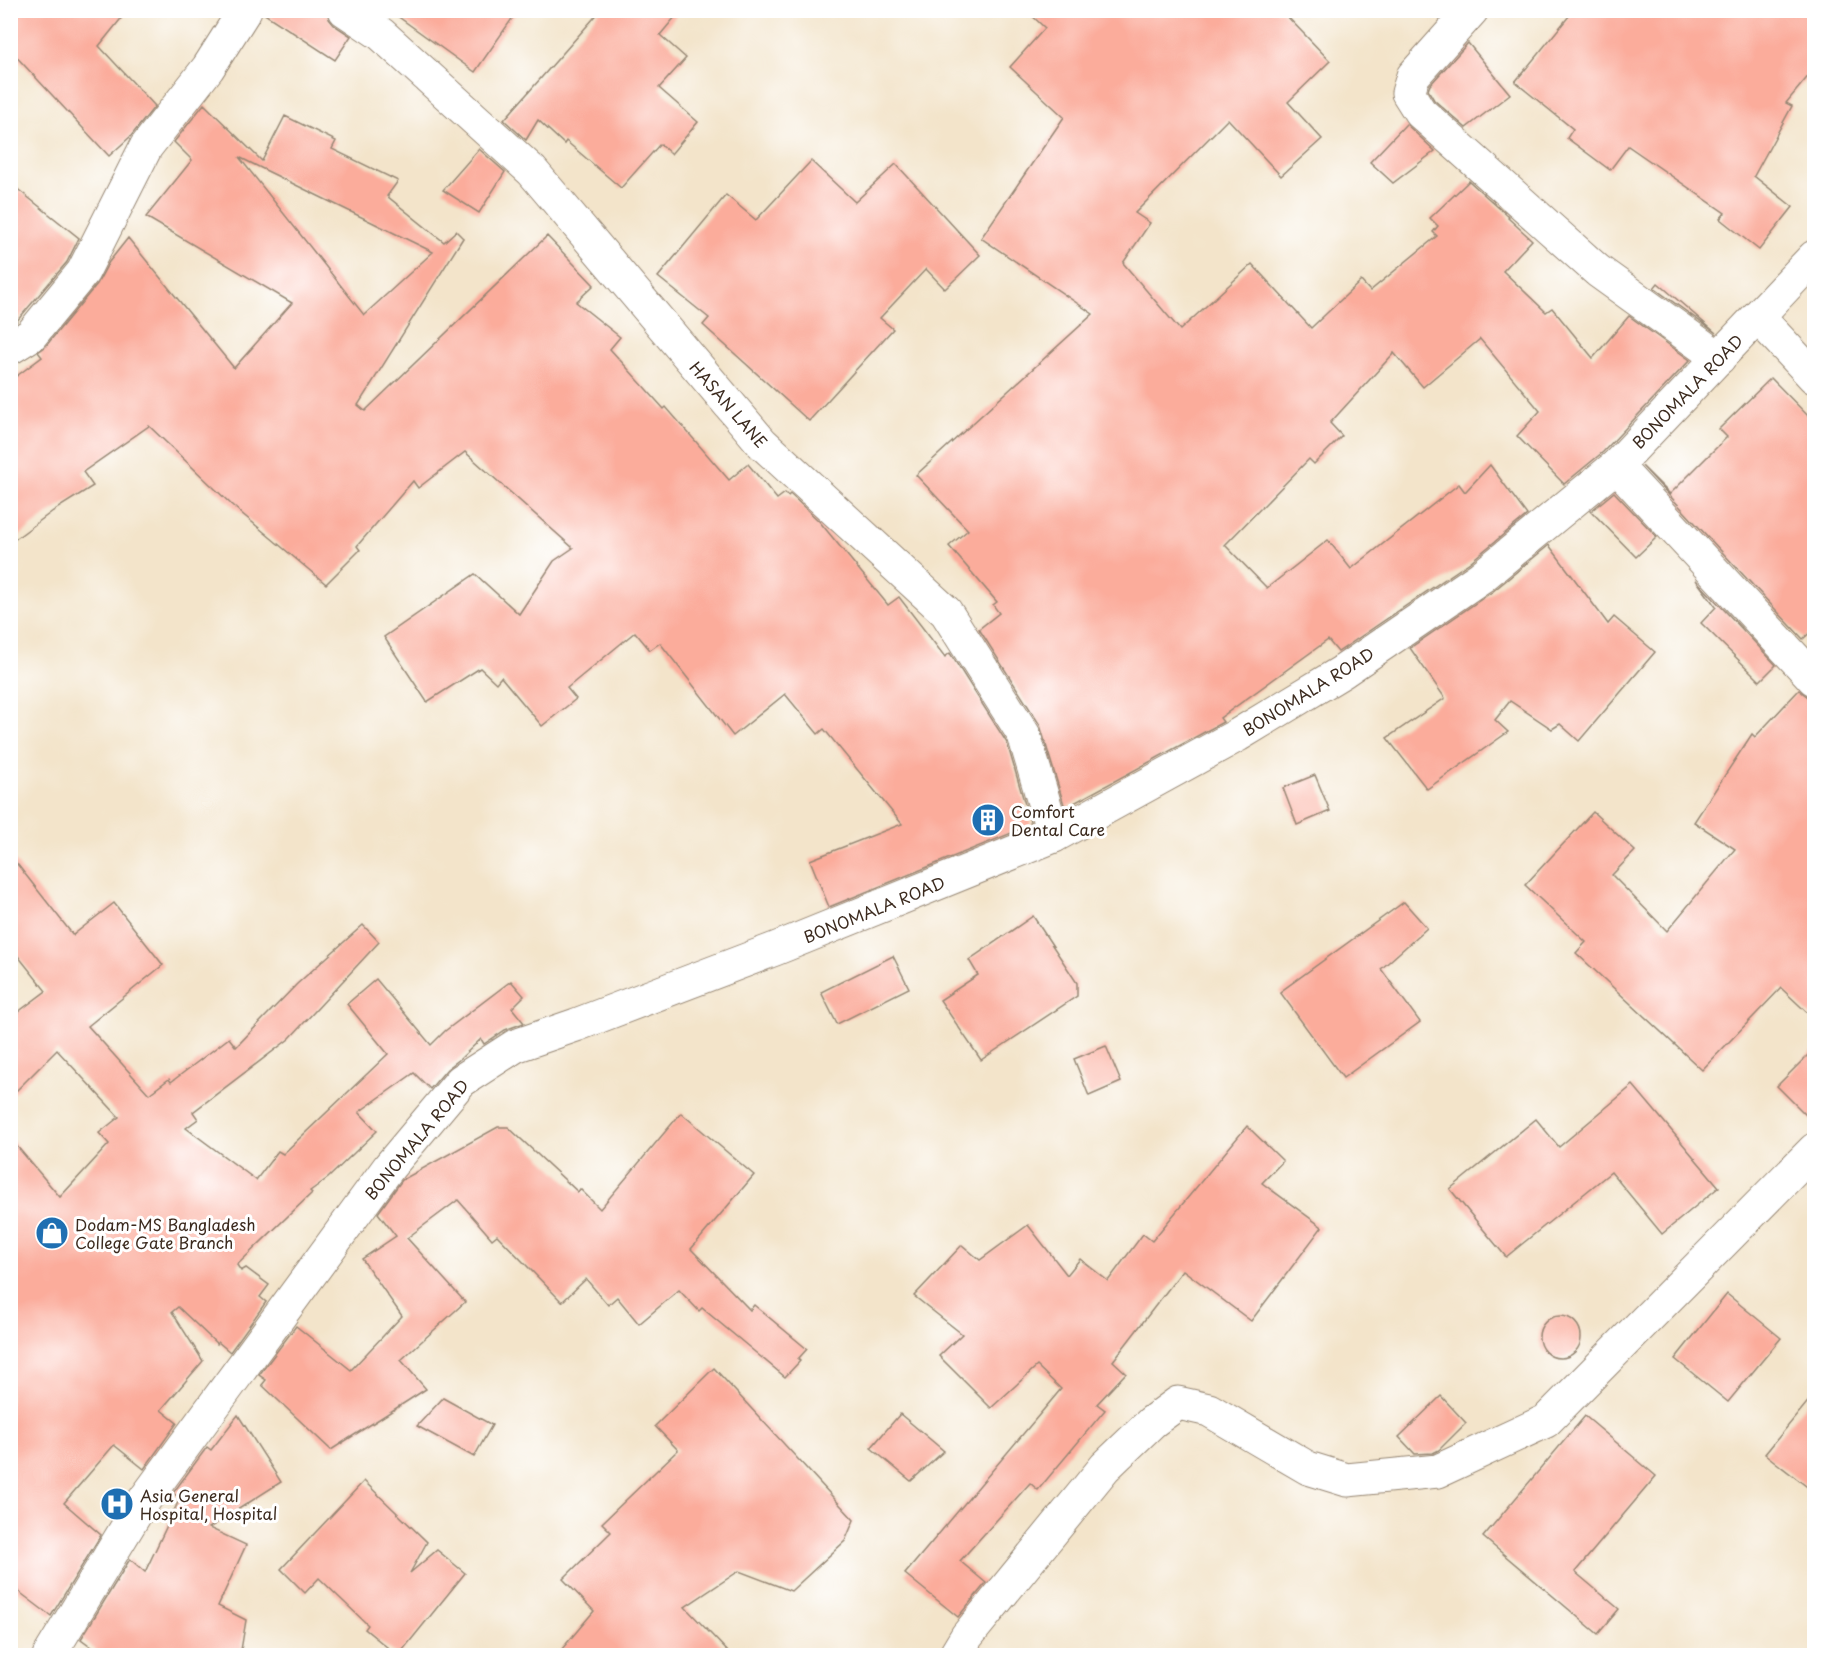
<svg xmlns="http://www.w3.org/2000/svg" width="1825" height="1666" font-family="'Playpen Sans',sans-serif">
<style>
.building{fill:#fbac9b;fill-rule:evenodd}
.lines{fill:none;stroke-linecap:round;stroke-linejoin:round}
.street-casing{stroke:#978774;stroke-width:35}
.secondary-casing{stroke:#978774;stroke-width:35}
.street{stroke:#fff;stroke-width:33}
.secondary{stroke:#fff;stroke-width:33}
.labels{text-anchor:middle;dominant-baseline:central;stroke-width:6;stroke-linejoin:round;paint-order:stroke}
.street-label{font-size:16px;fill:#3b2a1e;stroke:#fff}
.poi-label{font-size:16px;fill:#3b2a1e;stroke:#fff;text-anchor:start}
</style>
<rect width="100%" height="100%" fill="#fff"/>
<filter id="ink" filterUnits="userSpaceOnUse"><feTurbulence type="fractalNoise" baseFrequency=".0167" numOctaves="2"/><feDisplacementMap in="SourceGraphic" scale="12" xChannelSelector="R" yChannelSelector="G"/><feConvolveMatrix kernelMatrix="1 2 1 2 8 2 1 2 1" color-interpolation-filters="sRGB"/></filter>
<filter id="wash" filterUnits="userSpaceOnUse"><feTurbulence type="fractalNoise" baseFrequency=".008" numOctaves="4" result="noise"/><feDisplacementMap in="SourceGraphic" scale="24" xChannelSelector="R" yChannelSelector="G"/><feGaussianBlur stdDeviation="1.35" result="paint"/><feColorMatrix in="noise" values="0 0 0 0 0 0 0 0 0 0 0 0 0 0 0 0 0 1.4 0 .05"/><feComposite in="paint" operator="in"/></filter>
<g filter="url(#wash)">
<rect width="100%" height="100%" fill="#f3e4ca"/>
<g id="blocks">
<g class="building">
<polygon points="10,10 128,10 99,46 155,106 131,136 109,156 10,50"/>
<polygon points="264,10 327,10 329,19 334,25 351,36 335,60 263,13"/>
<polygon points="389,10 518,10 475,72"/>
<polygon points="601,10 681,10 660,35 686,58 659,88 698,122 671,154 660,144 621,188 566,141 564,144 538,120 526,140 504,120"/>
<polygon points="1026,10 1281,10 1330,61 1288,102 1322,139 1281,176 1228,119 1135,213 1150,223 1123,263 1180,330 1252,264 1311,328 1361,281 1370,291 1437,236 1433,232 1438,226 1430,218 1469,181 1509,217 1508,218 1532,240 1503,271 1546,312 1552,308 1593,358 1629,316 1690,360 1603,452 1564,484 1517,436 1540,411 1480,339 1423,387 1394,353 1330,423 1342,436 1314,464 1309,459 1225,545 1267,588 1328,540 1351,569 1459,484 1465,492 1490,465 1527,515 1470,562 1338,652 1328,640 1220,718 1223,722 1065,808 1040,725 979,629 999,613 993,605 997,602 949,546 968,530 916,475 1093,314 981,238 1064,117 1010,67 1045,28"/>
<polygon points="1574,10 1815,10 1815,68 1786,103 1792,106 1754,176 1793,207 1759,250 1720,219 1725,213 1628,146 1610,170 1567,138 1573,129 1515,82"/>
<polygon points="1468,43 1510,94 1466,128 1434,100 1428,90 1430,85"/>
<path d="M 204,104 L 262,161 L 285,116 L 336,141 L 332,149 L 398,181 L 387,196 L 444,242 L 456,231 L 463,238 L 358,405 L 365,411 L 547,236 L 594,285 L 576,302 L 620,337 L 610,349 L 664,409 L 666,407 L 729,480 L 748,464 L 777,499 L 785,493 L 788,496 L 790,494 L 819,521 L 888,605 L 899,597 L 945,657 L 950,653 L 1007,743 L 1031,825 L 829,907 L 810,860 L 902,824 L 824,729 L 818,734 L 785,694 L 733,736 L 660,643 L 650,650 L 635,632 L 567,688 L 576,699 L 542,726 L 501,677 L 496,683 L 480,668 L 427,702 L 384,637 L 475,574 L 519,614 L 554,561 L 573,548 L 465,452 L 418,488 L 413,481 L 357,546 L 360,550 L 326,584 L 234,507 L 149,426 L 83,472 L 93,486 L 53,511 L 10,543 L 10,381 L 42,357 L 38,352 L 45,347 L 97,284 L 109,262 L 128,238 L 234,368 L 292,303 L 146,217 L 192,160 L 174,142 ZM 239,157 L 261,168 L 433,252 L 364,315 Z"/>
<polygon points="1406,124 1435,151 1393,183 1370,162"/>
<polygon points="479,149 505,172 479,213 443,190"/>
<polygon points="811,161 855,202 896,164 980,255 945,289 926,269 880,318 893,329 809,421 703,325 709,318 658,277 726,195 756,220"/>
<polygon points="10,183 79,238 67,262 16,322 10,316"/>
<polygon points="1658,283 1716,333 1654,288"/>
<polygon points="1771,378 1815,423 1815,628 1803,639 1642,466 1670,494 1727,437 1719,429"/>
<polygon points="1614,492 1657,537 1636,557 1591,511"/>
<polygon points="1549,545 1608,624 1614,617 1655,652 1579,741 1560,724 1552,729 1510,701 1495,720 1508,732 1427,789 1387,738 1445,698 1410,648 1492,592"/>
<polygon points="1696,580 1776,665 1760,681 1701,623 1716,607"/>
<polygon points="1799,690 1808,697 1815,697 1815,1020 1781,988 1702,1070 1576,953 1586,942 1525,885 1593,812 1635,851 1612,875 1667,931 1735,849 1694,822 1752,734 1755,737"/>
<polygon points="1315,775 1330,811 1297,825 1283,788"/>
<polygon points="10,855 73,935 114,903 163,965 88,1026 149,1094 169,1079 171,1082 229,1038 236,1047 297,984 363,925 379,942 289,1039 193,1112 198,1119 186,1128 256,1180 278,1151 283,1154 388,1054 347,1004 376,979 431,1045 445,1031 511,981 524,996 512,1008 524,1023 505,1030 484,1044 481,1039 460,1059 447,1069 430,1089 414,1073 359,1112 377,1131 328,1178 310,1191 312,1193 237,1265 241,1271 246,1268 269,1285 260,1297 266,1302 230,1352 218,1342 217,1344 178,1307 172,1312 203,1361 161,1410 177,1423 144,1469 114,1445 64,1503 101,1535 51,1616 10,1585 10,1138 60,1197 109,1144 99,1133 119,1117 57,1050 10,1097 10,1018 46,991 10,946"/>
<polygon points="1404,902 1427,928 1381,969 1420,1022 1343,1078 1280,992"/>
<polygon points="1033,916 1077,983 1077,996 981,1060 940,1000 978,975 969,960"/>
<polygon points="893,956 909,988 837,1024 821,992"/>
<polygon points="1106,1046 1121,1082 1089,1096 1074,1059"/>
<polygon points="1815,1048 1815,1124 1777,1086"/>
<polygon points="1633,1085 1719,1187 1662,1234 1611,1172 1506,1257 1450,1189 1536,1119 1559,1147"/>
<polygon points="681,1113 754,1175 691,1249 750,1310 754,1305 807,1349 798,1359 800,1361 785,1377 702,1308 699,1311 679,1290 639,1324 617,1297 608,1305 586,1279 562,1302 497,1235 492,1239 458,1200 407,1238 465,1302 401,1360 426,1389 331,1450 262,1385 266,1380 259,1375 296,1326 351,1370 402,1316 362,1259 396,1236 378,1213 402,1180 498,1127 508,1127 578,1192 580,1189 600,1209"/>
<polygon points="1247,1126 1283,1161 1262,1183 1322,1227 1251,1321 1183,1270 1113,1361 1126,1373 1097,1404 1105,1410 1038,1490 1030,1483 960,1561 986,1583 958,1617 905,1574 1061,1389 1037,1366 991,1408 939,1356 962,1334 914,1296 962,1245 980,1260 1028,1225 1067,1275 1080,1259 1108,1281 1143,1234 1152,1241"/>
<polygon points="1727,1294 1781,1338 1728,1402 1675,1359"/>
<circle cx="1560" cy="1337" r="21"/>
<polygon points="714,1368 854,1520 845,1541 791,1591 739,1571 685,1607 732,1656 556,1656 594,1611 563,1579 611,1532 602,1523 678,1450 655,1426"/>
<polygon points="1815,1393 1815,1493 1765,1454"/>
<polygon points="1441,1396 1466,1423 1439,1450 1433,1453 1415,1454 1399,1437"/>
<polygon points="443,1398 492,1425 474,1457 417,1426"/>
<polygon points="900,1414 944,1451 911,1481 871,1448"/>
<polygon points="238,1415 281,1482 209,1528 246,1545 218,1606 246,1620 240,1656 104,1656 81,1639 130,1559 145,1572 180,1498 173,1493 207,1447 211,1450"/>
<polygon points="1585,1416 1656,1476 1575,1572 1619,1609 1598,1634 1483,1537"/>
<polygon points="364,1481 427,1542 410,1573 437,1550 465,1573 398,1656 365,1629 368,1625 319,1578 305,1593 281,1569"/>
</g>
</g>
</g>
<g filter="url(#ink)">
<use href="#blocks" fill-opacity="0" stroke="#978774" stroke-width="1.5"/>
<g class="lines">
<g class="street-casing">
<g id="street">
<polyline points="345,10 381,34 532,171 762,443 946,612 1024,735 1054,836"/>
<polyline points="1472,10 1413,76 1408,93 1420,112 1598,271 1719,358"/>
<polyline points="1758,317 1814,377"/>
<polyline points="10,348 31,335 83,272 146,147 208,68 245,10"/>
<polyline points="1616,466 1814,679"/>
<polyline points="955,1656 967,1636 1105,1467 1152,1422 1178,1403 1209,1410 1308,1468 1347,1480 1438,1471 1546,1421 1814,1150"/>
</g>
</g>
<g class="secondary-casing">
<polyline id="secondary" points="49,1656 140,1506 389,1167 461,1081 515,1046 576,1025 775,949 1054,836 1238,735 1342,672 1481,577 1616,466 1814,257"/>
</g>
<use href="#street" class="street"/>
<use href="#secondary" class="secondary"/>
</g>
</g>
<defs>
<g id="building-disc" transform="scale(1.725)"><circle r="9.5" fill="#1f6fb2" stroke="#fff"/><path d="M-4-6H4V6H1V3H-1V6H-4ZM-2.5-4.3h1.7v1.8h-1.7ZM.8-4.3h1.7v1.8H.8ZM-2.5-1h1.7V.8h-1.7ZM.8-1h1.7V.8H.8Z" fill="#fff"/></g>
<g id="shop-disc" transform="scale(1.725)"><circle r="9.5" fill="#1f6fb2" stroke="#fff"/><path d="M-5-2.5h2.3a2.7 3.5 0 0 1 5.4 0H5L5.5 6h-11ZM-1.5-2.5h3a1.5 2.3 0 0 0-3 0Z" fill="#fff"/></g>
<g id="hospital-disc" transform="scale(1.725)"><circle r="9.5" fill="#1f6fb2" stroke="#fff"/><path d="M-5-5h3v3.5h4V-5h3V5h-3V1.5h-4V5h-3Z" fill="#fff"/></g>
</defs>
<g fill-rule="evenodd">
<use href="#building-disc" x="988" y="820"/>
<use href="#shop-disc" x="52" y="1233"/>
<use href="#hospital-disc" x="117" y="1504"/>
</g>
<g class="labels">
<g class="street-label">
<text transform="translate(1687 391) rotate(-46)">BONOMALA ROAD</text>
<text transform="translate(729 404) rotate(49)">HASAN LANE</text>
<text transform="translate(1308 691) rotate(-32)">BONOMALA ROAD</text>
<text transform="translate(874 909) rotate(-22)">BONOMALA ROAD</text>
<text transform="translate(416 1139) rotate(-50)">BONOMALA ROAD</text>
</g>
<g class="poi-label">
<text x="1011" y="811">Comfort<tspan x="1011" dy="18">Dental Care</tspan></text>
<text x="75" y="1224">Dodam-MS Bangladesh<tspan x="75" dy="18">College Gate Branch</tspan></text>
<text x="140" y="1495">Asia General<tspan x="140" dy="18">Hospital, Hospital</tspan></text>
</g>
</g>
<rect width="1825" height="1666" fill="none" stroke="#fff" stroke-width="36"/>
</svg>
